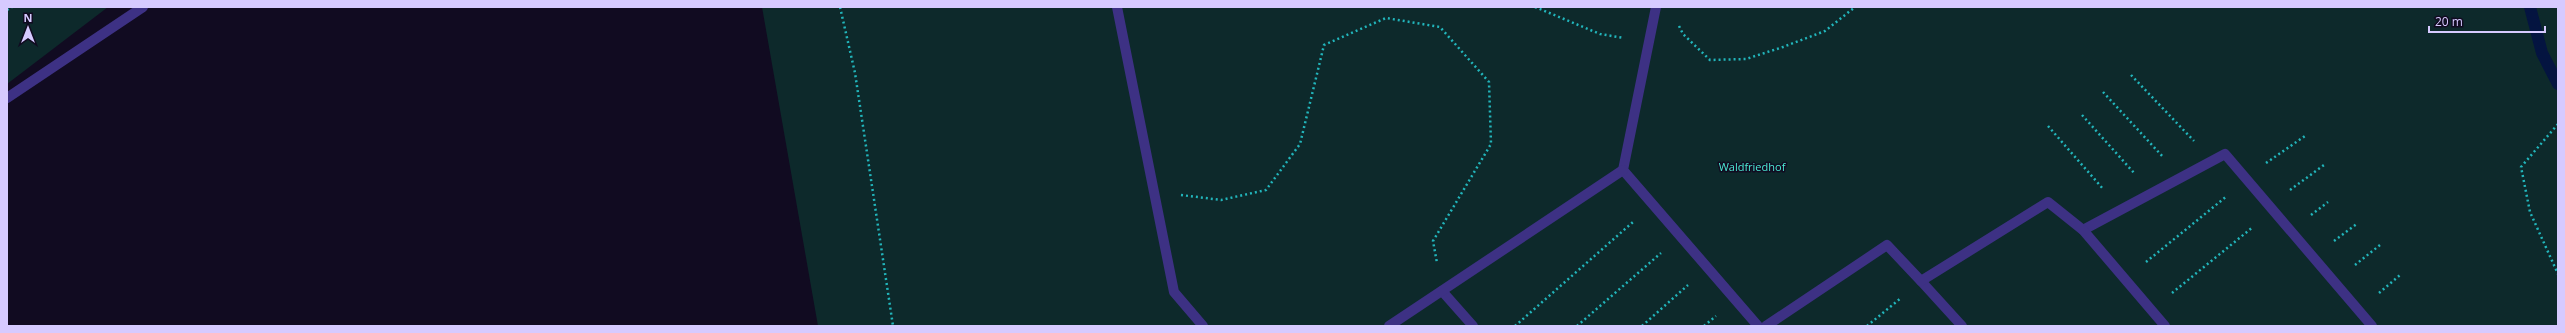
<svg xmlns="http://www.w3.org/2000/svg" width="2565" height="333" font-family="'Open Sans',sans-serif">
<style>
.green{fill:#0d292b}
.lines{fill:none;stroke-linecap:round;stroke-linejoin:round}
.stream{stroke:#041440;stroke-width:12}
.path{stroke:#22b5bb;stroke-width:2.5;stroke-dasharray:2 3;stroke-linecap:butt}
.minor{stroke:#3d3184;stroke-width:10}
.labels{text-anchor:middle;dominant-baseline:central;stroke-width:3;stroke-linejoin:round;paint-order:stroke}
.park-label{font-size:11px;fill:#4bead3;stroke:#110b21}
</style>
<rect width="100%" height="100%" fill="#110b21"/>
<g class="green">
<polygon points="7,7 108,7 7,84"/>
<polygon points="762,7 2558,7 2558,326 818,326"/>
</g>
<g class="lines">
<polyline class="stream" points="2530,7 2542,53 2558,84"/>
<g class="path">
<polyline points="840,7 855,73 893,326"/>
<polyline points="1535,7 1600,34 1624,38"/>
<polyline points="7,10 12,7"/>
<polyline points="1679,26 1683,34 1710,60 1746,59 1783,47 1825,31 1855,7"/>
<polyline points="2131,75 2194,141"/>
<polyline points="2103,92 2164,158"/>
<polyline points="2082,115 2135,174"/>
<polyline points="2558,124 2521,167 2530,212 2558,274"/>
<polyline points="2048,126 2104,190"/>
<polyline points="2266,163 2305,136"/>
<polyline points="2290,190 2324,165"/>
<polyline points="1181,195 1221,200 1266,190 1300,144 1324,45 1386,18 1440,27 1489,82 1491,144 1433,241 1437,263"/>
<polyline points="2311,215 2328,202"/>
<polyline points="2334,241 2358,223"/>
<polyline points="2146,262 2227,196"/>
<polyline points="2355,265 2380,245"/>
<polyline points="2172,293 2253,227"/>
<polyline points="2379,293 2400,275"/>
<polyline points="1515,326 1633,222"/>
<polyline points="1577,326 1661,253"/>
<polyline points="1642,326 1688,285"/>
<polyline points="1704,326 1716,316"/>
<polyline points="1867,326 1901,298"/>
</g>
<g class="minor">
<polyline points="1117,7 1174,292 1203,326"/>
<polyline points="1656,7 1623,170 1758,326"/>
<polyline points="7,98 143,7"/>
<polyline points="2083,230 2225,154 2372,326"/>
<polyline points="1921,281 1962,326"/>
<polyline points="1442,291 1473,326"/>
<polyline points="1389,326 1623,170"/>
<polyline points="1766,326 1887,245 1921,281 2048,202 2083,230 2165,326"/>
</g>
</g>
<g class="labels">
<g class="park-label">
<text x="1752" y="166">Waldfriedhof</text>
</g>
</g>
<rect width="2565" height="333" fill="none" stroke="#d6caff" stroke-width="16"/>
<g transform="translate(28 28)" stroke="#110b21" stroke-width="3" paint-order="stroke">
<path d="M0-3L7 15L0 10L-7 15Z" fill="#d6caff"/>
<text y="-6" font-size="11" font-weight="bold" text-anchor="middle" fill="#d6caff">N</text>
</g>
<path d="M2429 26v6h116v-6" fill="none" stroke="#d6caff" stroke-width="2"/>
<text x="2435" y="26" font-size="12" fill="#d6caff" stroke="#110b21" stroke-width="3" paint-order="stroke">20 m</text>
</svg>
